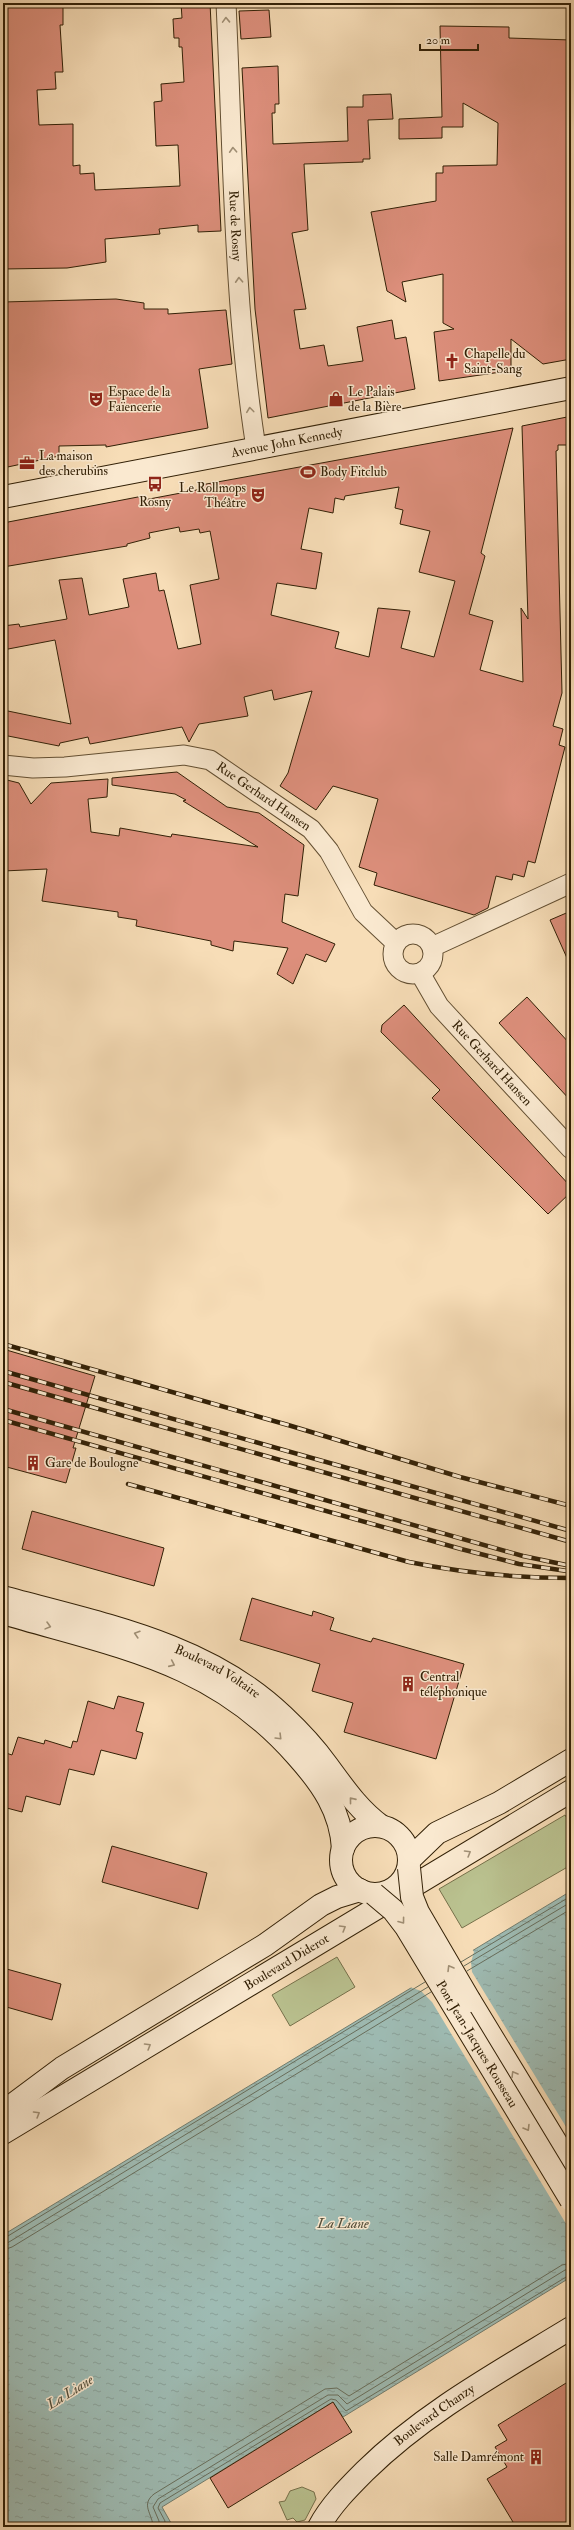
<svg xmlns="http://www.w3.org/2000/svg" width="574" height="2530" font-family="'IM FELL Double Pica',serif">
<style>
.green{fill:#bac290;stroke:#76714b}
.water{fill:url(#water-ripples);stroke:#737d6e}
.pier{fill:#f7ddb7}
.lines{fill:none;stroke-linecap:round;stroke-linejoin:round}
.shore{stroke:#686e5c;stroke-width:1}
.building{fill:#dd8f7c;stroke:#322006;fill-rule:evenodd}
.street-casing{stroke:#634f32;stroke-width:21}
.secondary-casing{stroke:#322006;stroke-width:24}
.street{stroke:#fae9d0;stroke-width:19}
.secondary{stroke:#fae9d0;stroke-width:22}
.rail-casing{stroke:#322006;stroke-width:4.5}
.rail{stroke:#fae9d0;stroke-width:3;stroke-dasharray:9;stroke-linecap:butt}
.secondary-bridge-casing{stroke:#322006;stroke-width:24;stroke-linecap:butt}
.secondary-bridge{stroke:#fae9d0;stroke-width:22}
.oneway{stroke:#a08f75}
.labels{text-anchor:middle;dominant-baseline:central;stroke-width:3;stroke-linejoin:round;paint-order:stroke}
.street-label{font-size:13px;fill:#322006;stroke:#fae9d0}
.poi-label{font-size:13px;fill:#322006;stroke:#fae9d0;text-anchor:start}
.water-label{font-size:14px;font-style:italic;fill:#524e3a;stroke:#fae9d0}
</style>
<defs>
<pattern id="water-ripples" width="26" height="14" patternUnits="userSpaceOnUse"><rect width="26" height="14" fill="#9ebbb3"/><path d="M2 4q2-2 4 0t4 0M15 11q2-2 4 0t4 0" fill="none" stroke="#89a098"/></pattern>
</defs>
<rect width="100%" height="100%" fill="#f7ddb7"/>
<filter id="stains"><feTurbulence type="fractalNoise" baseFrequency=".005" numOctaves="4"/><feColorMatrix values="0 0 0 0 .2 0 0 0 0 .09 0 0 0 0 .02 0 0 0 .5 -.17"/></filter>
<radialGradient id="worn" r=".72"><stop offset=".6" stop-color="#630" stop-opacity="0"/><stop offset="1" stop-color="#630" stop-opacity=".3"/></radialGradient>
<g class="green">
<polygon points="565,1815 571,1825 571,1865 462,1928 439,1889"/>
<polygon points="337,1957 355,1987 290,2026 272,1995"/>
<polygon points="302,2487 314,2492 316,2499 305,2520 297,2522 293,2518 287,2520 279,2502 285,2501 290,2491"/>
</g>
<polygon class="water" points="571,1891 571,2277 343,2417 333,2402 162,2507 171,2523 165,2527 3,2527 3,2235"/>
<polygon class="pier" points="472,1949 474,1952 471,1962 472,1972 571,2135 571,2232 432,2002 421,1991 407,1986"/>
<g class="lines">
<g class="shore">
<polyline points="461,1962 571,1896"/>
<polyline points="464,1966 571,1902"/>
<polyline points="467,1971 571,1909"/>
<polyline points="3,2239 425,1982"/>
<polyline points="3,2244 9,2242 428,1987"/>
<polyline points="3,2250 12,2247 431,1992"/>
<path d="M 153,2527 C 153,2514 140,2505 154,2494 L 325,2389 L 337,2388 L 349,2396 L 562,2265 L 571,2263"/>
<polyline points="159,2527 159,2521 153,2507 158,2499 328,2395 338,2395 347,2404 565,2270 571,2269"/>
<polyline points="164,2527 165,2521 158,2508 160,2503 331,2399 336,2400 346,2411 571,2274"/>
</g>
</g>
<g class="building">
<polygon points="3,3 63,3 63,25 60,25 63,72 55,72 56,89 37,90 39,125 73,124 73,166 80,165 80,174 94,173 95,190 180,186 178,145 156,146 154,102 162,101 161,84 184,82 182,47 179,47 179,38 174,38 173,19 182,18 181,3 210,3 221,231 198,232 198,225 159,229 160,234 105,239 106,262 67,268 3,269"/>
<polygon points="269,10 271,37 241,39 239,11"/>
<polygon points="440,26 509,27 509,38 571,40 571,359 543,364 511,339 511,366 508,371 439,381 434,332 454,329 443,323 443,274 402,282 406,302 387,291 371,212 436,201 436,173 443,173 443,166 497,165 498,123 463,103 463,127 442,127 442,138 399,139 399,119 442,117"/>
<polygon points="278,66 279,104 275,104 275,113 272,113 273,144 348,141 347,107 363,107 363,95 391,94 393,119 368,120 370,159 363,159 363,162 304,164 308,230 292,233 306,309 294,310 300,349 324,345 328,366 363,361 357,327 392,320 395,339 406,337 415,389 268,418 255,309 242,68"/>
<polygon points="116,299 144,303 144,309 168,309 168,314 226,310 232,364 199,369 208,428 106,447 106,445 59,446 59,456 3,468 3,302"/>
<path d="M 567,417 L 568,445 L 558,445 L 558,450 L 556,451 L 562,693 L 553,726 L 563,729 L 559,745 L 565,747 L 535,863 L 528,861 L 524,877 L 513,874 L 512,880 L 496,876 L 488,908 L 474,915 L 374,885 L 377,873 L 359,867 L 378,799 L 333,786 L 316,810 L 280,786 L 288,773 L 312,691 L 274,700 L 272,690 L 244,697 L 248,716 L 199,724 L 189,742 L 182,727 L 90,744 L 88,737 L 60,743 L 59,746 L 3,735 L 3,710 L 71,724 L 55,640 L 3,650 L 3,626 L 19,624 L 20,627 L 67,619 L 59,580 L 82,578 L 89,615 L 129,607 L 123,579 L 156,573 L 159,591 L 164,590 L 178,649 L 201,644 L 190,585 L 219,579 L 210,531 L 200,533 L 199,529 L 180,532 L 179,527 L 149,533 L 150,538 L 127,544 L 127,546 L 3,567 L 3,523 L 143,496 L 144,500 L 202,489 L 201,485 L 513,428 L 481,553 L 485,556 L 469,614 L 493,621 L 480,670 L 523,682 L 521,608 L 528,619 L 522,426 ZM 399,487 L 395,508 L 403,510 L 400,524 L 430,531 L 419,572 L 455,581 L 434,657 L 401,648 L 410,611 L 378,608 L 369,657 L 335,648 L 339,632 L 271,615 L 277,583 L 316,589 L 322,553 L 301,549 L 309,508 L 333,513 L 335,498 L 344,500 L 345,496 Z"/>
<polygon points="177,772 227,807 259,813 304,845 298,896 285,894 282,922 335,944 326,962 306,954 293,984 277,974 288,948 234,941 233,951 211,945 211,941 136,926 137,920 118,917 118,912 42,901 47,869 3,871 3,779 19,783 31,804 51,783 108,779 107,797 88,799 91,832 119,836 120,828 171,837 172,834 258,847 183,801 186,800 175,794 112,785 112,778"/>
<polygon points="571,911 571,967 550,920"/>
<polygon points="527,997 571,1045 571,1101 499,1023"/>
<polygon points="404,1005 571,1187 571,1192 548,1214 432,1098 440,1090 381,1032 382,1025"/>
<polygon points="3,1349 95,1376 73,1448 76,1448 66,1483 3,1466"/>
<polygon points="32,1511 164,1548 154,1586 22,1549"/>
<polygon points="252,1598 312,1616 313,1611 334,1618 330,1630 371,1642 373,1638 464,1664 436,1759 344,1732 353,1703 312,1691 320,1664 240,1640"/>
<polygon points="118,1696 144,1703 136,1731 143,1733 136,1759 101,1750 94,1775 69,1769 60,1805 26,1796 22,1812 3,1807 3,1752 12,1755 18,1737 44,1744 45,1740 71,1748 73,1741 77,1742 88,1701 114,1709"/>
<polygon points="112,1846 207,1873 198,1909 102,1882"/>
<polygon points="3,1968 61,1984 52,2020 3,2006"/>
<polygon points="571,2380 571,2527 516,2527 487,2479 507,2467 495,2447 507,2440 498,2425"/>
<polygon points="333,2402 352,2432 228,2508 210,2478"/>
</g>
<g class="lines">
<g class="street-casing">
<g id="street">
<path id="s1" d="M 226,3 C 233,151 233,301 256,448"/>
<path id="s2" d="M 3,765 L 33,768 L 65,767 L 184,755 L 210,760 L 311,829 L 329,851 L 363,912 L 396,943"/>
<circle cx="413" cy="954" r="20"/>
<polyline points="432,947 571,883"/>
<path id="s3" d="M 420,973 L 439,1006 L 571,1149"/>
</g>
</g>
<g class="secondary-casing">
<g id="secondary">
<path id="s4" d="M 3,497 L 571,388"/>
<path id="s5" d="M 3,1597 C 101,1624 207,1643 283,1716 C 299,1731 314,1747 327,1765 C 344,1788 358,1809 381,1826"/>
<path d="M 3,1613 C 118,1647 214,1661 297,1756 C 322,1784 341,1811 343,1849"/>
<circle cx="375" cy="1860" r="34"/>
<polyline points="410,1859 437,1833 499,1803 571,1760"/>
<polyline points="470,2001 571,2167"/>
<polyline points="3,2112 62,2068 265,1945 321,1905 337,1897 360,1890"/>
<path id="s6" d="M 3,2133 L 571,1791"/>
<path id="s7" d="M 319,2527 C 330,2506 348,2488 365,2471 C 425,2412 499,2372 571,2328"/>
</g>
</g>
<use href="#street" class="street"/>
<use href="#secondary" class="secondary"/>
<g class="rail-casing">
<g id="rail">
<polyline points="3,1344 288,1425 460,1477 571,1506"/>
<polyline points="3,1371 571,1531"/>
<polyline points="3,1382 571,1542"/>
<polyline points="3,1409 523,1556 571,1566"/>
<polyline points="3,1420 461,1549 519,1564 567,1571"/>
<path d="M 128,1484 L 409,1562 C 463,1573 516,1578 571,1578"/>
</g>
</g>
<use href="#rail" class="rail"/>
<g class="secondary-bridge-casing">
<g id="secondary-bridge">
<polyline points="409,1868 412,1897 418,1912 470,2001"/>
<path id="s8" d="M 374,1894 L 393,1910 L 406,1927 L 571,2200"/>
</g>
</g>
<use href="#secondary-bridge" class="secondary-bridge"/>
</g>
<defs><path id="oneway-chevron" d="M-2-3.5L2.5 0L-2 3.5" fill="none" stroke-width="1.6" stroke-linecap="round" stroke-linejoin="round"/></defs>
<g class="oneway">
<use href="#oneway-chevron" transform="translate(226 20) rotate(-92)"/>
<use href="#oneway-chevron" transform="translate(233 150) rotate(-93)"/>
<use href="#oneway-chevron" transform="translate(239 280) rotate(-93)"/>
<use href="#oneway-chevron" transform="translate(250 410) rotate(-97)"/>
<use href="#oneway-chevron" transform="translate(48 1626) rotate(15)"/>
<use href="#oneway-chevron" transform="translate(137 1634) rotate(-163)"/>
<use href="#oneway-chevron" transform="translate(172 1664) rotate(24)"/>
<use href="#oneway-chevron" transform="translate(279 1737) rotate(45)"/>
<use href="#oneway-chevron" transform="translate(352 1800) rotate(-129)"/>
<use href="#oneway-chevron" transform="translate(468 1853) rotate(-31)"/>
<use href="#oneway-chevron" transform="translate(402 1921) rotate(53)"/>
<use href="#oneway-chevron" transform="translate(343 1928) rotate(-31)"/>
<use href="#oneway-chevron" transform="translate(450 1968) rotate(-121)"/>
<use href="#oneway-chevron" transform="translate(148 2046) rotate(-31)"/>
<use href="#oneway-chevron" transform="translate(514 2074) rotate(-121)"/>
<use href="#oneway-chevron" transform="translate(37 2114) rotate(-31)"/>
<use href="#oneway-chevron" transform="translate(527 2128) rotate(59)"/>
</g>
<defs>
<g id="church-bare" transform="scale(1.2)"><path d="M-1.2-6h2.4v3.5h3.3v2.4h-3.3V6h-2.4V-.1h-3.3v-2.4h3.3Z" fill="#8f2418" stroke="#fae9d0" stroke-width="2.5" paint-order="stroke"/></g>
<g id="theatre-bare" transform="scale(1.2)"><path d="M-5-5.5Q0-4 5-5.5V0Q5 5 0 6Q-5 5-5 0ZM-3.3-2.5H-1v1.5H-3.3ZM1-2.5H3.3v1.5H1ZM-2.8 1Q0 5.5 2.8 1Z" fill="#8f2418" stroke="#fae9d0" stroke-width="2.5" paint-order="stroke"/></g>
<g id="shop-bare" transform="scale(1.2)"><path d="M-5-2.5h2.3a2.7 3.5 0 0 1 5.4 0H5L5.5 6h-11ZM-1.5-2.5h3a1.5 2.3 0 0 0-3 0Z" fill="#8f2418" stroke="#fae9d0" stroke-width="2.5" paint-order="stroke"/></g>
<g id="office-bare" transform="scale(1.2)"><path d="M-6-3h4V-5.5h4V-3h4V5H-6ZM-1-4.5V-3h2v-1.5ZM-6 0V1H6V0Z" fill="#8f2418" stroke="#fae9d0" stroke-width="2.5" paint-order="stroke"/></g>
<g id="stadium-bare" transform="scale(1.2)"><path d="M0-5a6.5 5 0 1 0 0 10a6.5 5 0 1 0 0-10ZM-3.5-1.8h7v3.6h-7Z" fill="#8f2418" stroke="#fae9d0" stroke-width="2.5" paint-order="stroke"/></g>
<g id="bus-bare" transform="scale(1.2)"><path d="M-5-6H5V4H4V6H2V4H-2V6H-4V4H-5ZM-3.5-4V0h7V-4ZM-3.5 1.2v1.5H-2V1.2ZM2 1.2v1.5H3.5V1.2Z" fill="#8f2418" stroke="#fae9d0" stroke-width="2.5" paint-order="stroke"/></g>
<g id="building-bare" transform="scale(1.2)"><path d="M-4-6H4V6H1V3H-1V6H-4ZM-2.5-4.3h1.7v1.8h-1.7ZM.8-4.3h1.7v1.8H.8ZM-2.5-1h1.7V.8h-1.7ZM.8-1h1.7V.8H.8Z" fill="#8f2418" stroke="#fae9d0" stroke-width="2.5" paint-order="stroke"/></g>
</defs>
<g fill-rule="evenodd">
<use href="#church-bare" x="452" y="361"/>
<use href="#theatre-bare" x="96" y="399"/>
<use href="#shop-bare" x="336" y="399"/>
<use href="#office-bare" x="27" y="463"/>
<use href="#stadium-bare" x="308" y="472"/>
<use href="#bus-bare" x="155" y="484"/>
<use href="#theatre-bare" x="258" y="495"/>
<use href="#building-bare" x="33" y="1463"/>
<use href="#building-bare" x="408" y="1684"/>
<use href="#building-bare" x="536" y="2457"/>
</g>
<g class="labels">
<g class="street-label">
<text stroke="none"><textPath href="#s1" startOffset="223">Rue de Rosny</textPath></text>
<text stroke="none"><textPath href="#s4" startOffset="289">Avenue John Kennedy</textPath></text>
<text stroke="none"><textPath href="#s2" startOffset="273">Rue Gerhard Hansen</textPath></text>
<text stroke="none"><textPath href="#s3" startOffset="116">Rue Gerhard Hansen</textPath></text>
<text stroke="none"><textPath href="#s5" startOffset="228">Boulevard Voltaire</textPath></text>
<text stroke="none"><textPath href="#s6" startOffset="331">Boulevard Diderot</textPath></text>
<text stroke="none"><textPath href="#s8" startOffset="183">Pont Jean-Jacques Rousseau</textPath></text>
<text stroke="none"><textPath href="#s7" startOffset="162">Boulevard Chanzy</textPath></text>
</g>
<g class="poi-label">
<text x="464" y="354">Chapelle du<tspan x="464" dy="15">Saint-Sang</tspan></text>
<text x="108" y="392">Espace de la<tspan x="108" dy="15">Faïencerie</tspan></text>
<text x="348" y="392">Le Palais<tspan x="348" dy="15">de la Bière</tspan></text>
<text x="39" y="456">La maison<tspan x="39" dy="15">des cherubins</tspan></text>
<text x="320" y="472">Body Fitclub</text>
<text x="246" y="488" text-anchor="end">Le Rollmops<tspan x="246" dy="15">Théâtre</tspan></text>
<text x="155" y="502" text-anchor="middle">Rosny</text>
<text x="45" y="1463">Gare de Boulogne</text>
<text x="420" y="1677">Central<tspan x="420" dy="15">téléphonique</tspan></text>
<text x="524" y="2457" text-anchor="end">Salle Damrémont</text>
</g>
<g class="water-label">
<text x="343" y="2223">La Liane</text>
<text transform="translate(70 2392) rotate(-32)">La Liane</text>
</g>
</g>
<rect width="574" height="2530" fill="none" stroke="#f7ddb7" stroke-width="16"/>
<rect x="4" y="4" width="566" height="2522" fill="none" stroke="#322006" stroke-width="2"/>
<rect x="8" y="8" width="558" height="2514" fill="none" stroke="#322006"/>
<path d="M420 44v6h58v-6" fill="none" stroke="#322006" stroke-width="2"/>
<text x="426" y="44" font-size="12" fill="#322006" stroke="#fae9d0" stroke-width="3" paint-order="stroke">20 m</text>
<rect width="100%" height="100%" filter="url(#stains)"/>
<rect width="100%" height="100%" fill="url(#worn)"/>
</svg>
